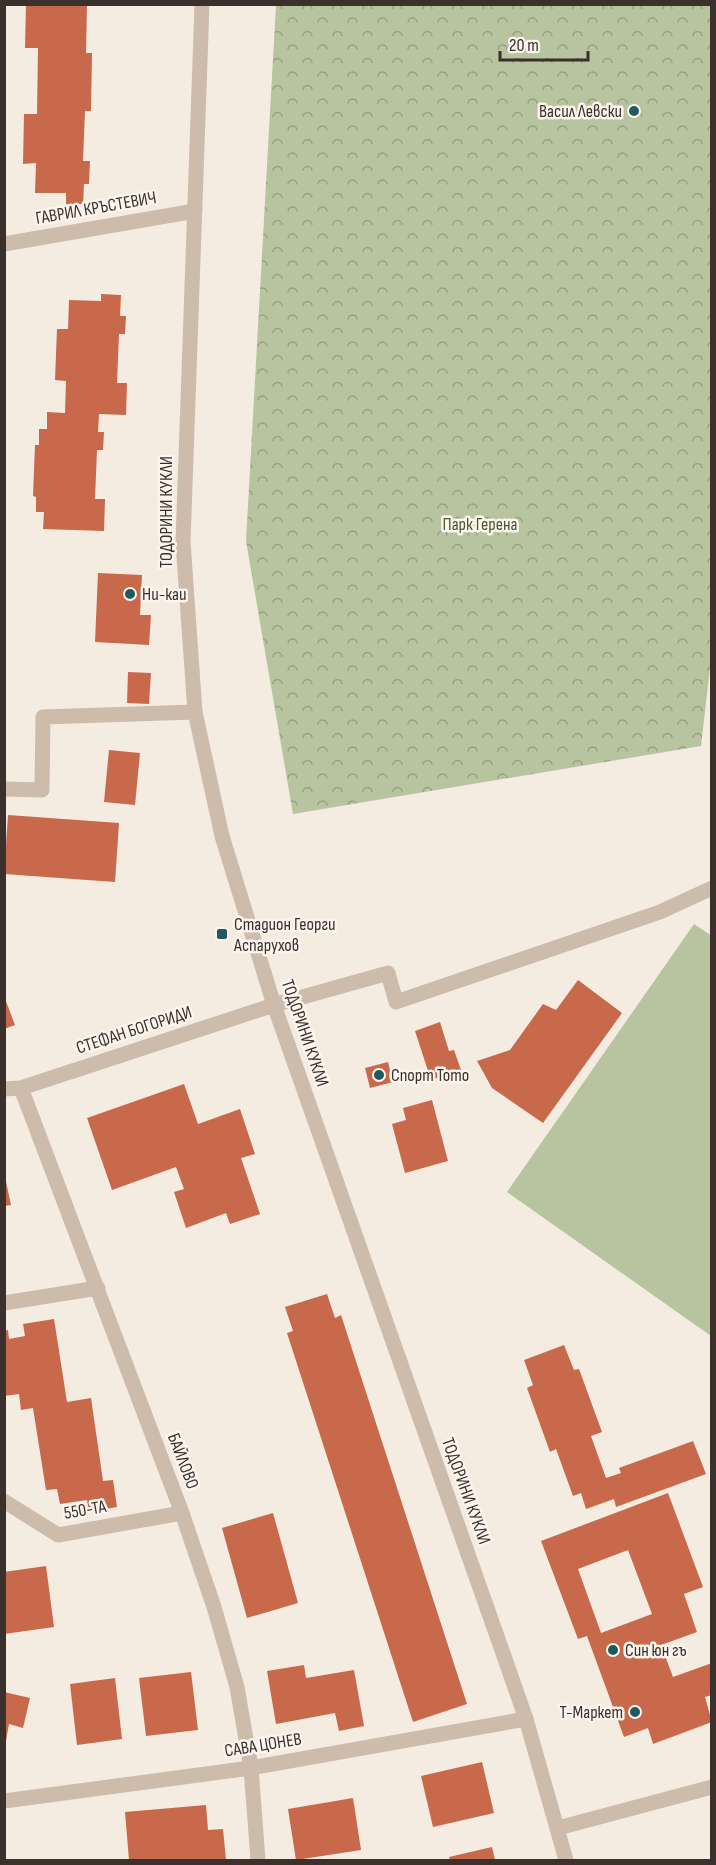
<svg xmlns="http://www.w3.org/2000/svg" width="716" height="1865" font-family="'Sofia Sans Condensed',sans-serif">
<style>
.park{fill:url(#park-crowns)}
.garden{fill:#b8c4a0}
.building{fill:#c8694b;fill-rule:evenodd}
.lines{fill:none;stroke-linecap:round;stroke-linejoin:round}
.service{stroke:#cdbbac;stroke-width:15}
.minor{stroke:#cdbbac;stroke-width:15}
.tertiary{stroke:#cdbbac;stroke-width:15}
.poi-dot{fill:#1f5a5e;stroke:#fbf5ee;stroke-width:2}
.labels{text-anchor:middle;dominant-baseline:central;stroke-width:5;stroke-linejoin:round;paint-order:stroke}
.poi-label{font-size:18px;fill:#3b302b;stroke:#fbf5ee;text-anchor:start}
.street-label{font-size:18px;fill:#3b302b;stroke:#fbf5ee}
.park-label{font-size:18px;fill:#4a5a2e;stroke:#fbf5ee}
</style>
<defs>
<pattern id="park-crowns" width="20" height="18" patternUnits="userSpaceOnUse" patternTransform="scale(1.5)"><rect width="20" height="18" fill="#b8c4a0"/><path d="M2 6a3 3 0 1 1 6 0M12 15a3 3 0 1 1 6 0" fill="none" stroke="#97a083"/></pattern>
</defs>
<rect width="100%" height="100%" fill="#f4ebe1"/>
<polygon class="park" points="276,5 711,5 712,651 701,746 293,814 246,541"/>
<polygon class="garden" points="694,924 712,936 711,1336 507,1192"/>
<g class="building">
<polygon points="26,4 87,4 86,53 92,53 91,111 85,111 83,161 90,161 89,184 84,184 83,204 66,204 66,193 35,193 36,163 23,164 24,114 37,114 38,48 25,48"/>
<polygon points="101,294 121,295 120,316 126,316 125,334 119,334 117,383 127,383 126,415 99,414 98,432 104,432 103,450 97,450 95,499 105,499 104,531 43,529 44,512 36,512 36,497 33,496 35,445 39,445 39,429 47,429 47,412 65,413 66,381 55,380 57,329 68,329 69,300 101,301"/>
<polygon points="98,573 142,575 140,615 151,615 149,645 95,642"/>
<polygon points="128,672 151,673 149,704 127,703"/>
<polygon points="109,750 140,753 135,805 104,802"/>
<polygon points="8,815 119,823 115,882 4,874"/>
<polygon points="578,980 622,1013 543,1123 492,1088 477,1061 510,1050 543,1004 556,1010"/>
<polygon points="4,996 15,1025 4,1029"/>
<polygon points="440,1022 449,1051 454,1050 461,1070 431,1080 415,1031"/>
<polygon points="388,1062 393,1082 370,1088 365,1068"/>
<polygon points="184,1084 198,1124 240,1109 255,1154 241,1158 260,1214 230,1224 226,1213 186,1228 174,1192 184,1189 176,1167 112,1190 87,1118"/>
<polygon points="432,1100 448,1161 405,1173 392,1124 406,1120 403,1108"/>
<polygon points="4,1172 11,1205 4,1206"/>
<polygon points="327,1294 335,1318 341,1315 467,1704 413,1722 287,1333 293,1331 285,1307"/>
<polygon points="54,1319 67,1402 91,1398 103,1481 113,1480 117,1507 89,1512 87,1500 60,1504 57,1489 46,1490 33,1408 21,1410 19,1394 4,1396 4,1331 8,1330 9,1339 25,1336 23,1324"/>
<polygon points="564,1345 574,1370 579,1369 602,1432 591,1436 606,1478 621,1473 619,1468 693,1441 706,1474 616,1507 614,1499 586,1509 581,1493 573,1496 556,1449 550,1452 527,1388 533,1385 524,1360"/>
<path d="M 668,1493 L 703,1587 L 684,1594 L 697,1632 L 661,1645 L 673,1677 L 712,1663 L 712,1695 L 705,1697 L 712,1722 L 653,1744 L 648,1728 L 624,1737 L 587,1636 L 578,1639 L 541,1541 ZM 628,1550 L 652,1614 L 601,1633 L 578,1569 Z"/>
<polygon points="273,1513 298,1603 247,1618 222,1528"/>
<polygon points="46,1566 54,1627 4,1634 4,1572"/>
<polygon points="304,1665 306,1678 354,1670 364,1726 339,1731 335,1713 276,1724 267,1671"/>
<polygon points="191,1672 198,1730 146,1736 139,1678"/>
<polygon points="115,1678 122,1739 77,1745 70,1684"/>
<polygon points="4,1692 30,1698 23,1728 9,1724 6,1741"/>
<polygon points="482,1762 494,1813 433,1827 421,1776"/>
<polygon points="353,1798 361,1850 296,1860 288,1809"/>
<polygon points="206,1805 208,1830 223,1829 226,1860 129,1860 125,1812"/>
<polygon points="492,1847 495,1860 450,1860 449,1857"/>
</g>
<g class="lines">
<g class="service">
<polyline points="4,789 42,790 43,717 195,712"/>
<polyline points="274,1005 388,973 396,1002 660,912 712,888"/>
<polyline points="4,1303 98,1288"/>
<polyline points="4,1501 58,1535 182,1513"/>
</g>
<g class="minor">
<polyline points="4,244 195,211"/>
<polyline points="21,1088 182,1513 214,1607 237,1687 251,1768 258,1860"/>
<polyline points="4,1089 21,1088 274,1005"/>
<polyline points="4,1801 251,1768 526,1719"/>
<polyline points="558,1828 712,1787"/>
</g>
<polyline class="tertiary" points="202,4 183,542 195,712 222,836 274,1005 504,1656 526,1719 566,1860"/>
</g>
<g class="poi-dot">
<circle cx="634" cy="111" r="6"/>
<circle cx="130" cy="594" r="6"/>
<rect x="216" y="928" width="12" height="12" rx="3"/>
<circle cx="379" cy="1075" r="6"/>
<circle cx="613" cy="1650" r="6"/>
<circle cx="635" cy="1712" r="6"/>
</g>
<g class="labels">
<g class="poi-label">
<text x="622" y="111" text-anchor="end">Васил Левски</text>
<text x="142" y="594">Ни-каи</text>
<text x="234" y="924">Стадион Георги<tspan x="234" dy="21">Аспарухов</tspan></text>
<text x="391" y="1075">Спорт Тото</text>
<text x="625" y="1650">Син юн гъ</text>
<text x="623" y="1712" text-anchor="end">Т-Маркет</text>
</g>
<g class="street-label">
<text transform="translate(96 208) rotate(-10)">ГАВРИЛ КРЪСТЕВИЧ</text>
<text transform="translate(166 512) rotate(-90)">ТОДОРИНИ КУКЛИ</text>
<text transform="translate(134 1030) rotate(-18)">СТЕФАН БОГОРИДИ</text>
<text transform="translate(305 1033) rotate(71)">ТОДОРИНИ КУКЛИ</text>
<text transform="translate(183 1461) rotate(69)">БАЙЛОВО</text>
<text transform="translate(466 1491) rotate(70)">ТОДОРИНИ КУКЛИ</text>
<text transform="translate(85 1510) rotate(-10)">550-ТА</text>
<text transform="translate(263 1745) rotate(-9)">САВА ЦОНЕВ</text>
</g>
<g class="park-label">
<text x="480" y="524">Парк Герена</text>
</g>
</g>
<rect width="716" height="1865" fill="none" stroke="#3b302b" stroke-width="12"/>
<path d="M500 51v9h88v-9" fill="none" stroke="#3b302b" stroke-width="3"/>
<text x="509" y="51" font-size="18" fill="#3b302b" stroke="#fbf5ee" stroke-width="4.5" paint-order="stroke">20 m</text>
</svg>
